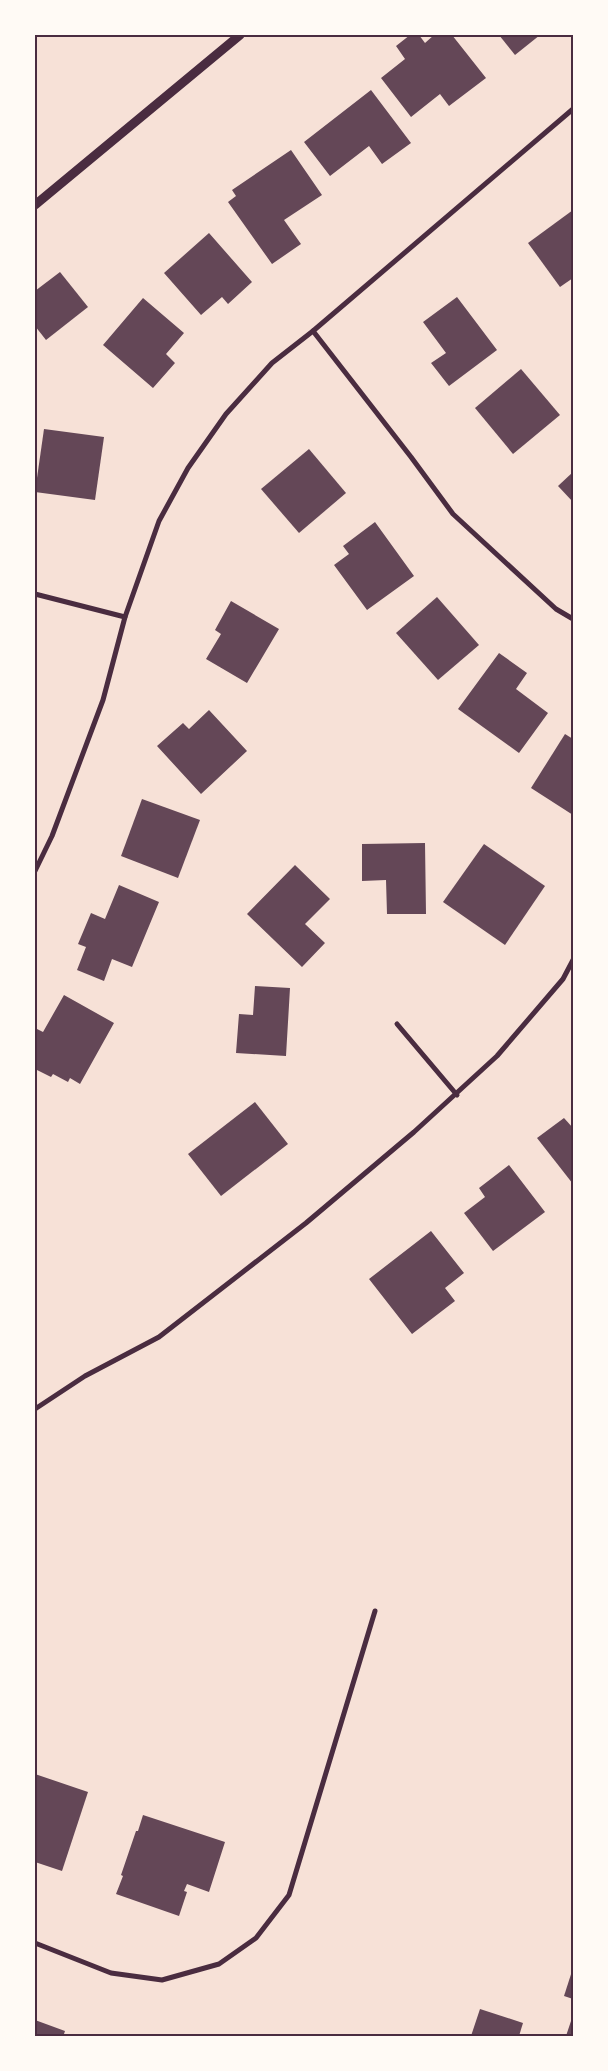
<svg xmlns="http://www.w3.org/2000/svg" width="608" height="2071" font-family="Raleway,sans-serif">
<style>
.building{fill:#644757}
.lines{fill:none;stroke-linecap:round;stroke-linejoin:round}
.minor{stroke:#4a2c40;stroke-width:5}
.tertiary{stroke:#4a2c40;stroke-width:9}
.neatline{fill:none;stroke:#4a2c40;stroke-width:2}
</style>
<rect width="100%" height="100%" fill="#f7e1d7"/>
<g class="building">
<polygon points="410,35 419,35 425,43 434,35 452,35 486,78 449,106 440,94 411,117 381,78 405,59 396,46"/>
<polygon points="499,35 540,35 515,55"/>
<polygon points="371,90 411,143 382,164 369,146 330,176 304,142"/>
<polygon points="291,150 322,195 284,220 301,244 272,264 228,202 236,196 232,190"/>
<polygon points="573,210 573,278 560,287 528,243"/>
<polygon points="209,233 252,282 228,304 222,297 201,315 164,273"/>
<polygon points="60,272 88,307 46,340 35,326 35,291"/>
<polygon points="457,297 497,350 449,386 431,363 446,353 423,322"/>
<polygon points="143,298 184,333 166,354 175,363 153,388 103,345"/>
<polygon points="521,369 560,415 513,454 475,408"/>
<polygon points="44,429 104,437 95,500 35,492"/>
<polygon points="309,449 346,493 299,533 261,489"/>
<polygon points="573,472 573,502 558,486"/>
<polygon points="375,522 414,576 367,610 334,565 349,554 343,546"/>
<polygon points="437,597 479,645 438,680 396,633"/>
<polygon points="231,601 279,629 247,683 206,659 221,634 215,630"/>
<polygon points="499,653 527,673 516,689 548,713 519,753 458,709"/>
<polygon points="209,710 247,751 201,794 157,746 183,723 189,729"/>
<polygon points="565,734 573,739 573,815 531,788"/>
<polygon points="142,799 200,820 178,878 121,856"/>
<polygon points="425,843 426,914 387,914 386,880 362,881 362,844"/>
<polygon points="484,844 545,886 505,945 443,902"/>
<polygon points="295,865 330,899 305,924 325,943 302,967 247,914"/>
<polygon points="119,885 159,902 132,967 112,959 104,981 77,970 86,947 78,944 91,913 105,919"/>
<polygon points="255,986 290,988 286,1056 236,1053 239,1014 253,1015"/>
<polygon points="64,995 114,1023 80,1084 70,1078 68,1082 53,1074 51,1077 35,1069 35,1028 43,1032"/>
<polygon points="255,1102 288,1144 221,1196 188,1154"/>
<polygon points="564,1118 573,1128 573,1184 537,1138"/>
<polygon points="509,1165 545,1212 493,1251 464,1213 485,1197 479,1188"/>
<polygon points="431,1231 464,1273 445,1288 455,1301 412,1334 369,1279"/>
<polygon points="35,1774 88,1792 62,1871 35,1862"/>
<polygon points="143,1815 225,1842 209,1892 187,1884 184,1891 187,1892 179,1916 116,1894 123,1876 121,1875 136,1831 138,1831"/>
<polygon points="573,1968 573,1999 564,1996"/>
<polygon points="480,2009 523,2023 519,2036 471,2036"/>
<polygon points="573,2015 573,2036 566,2036"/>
<polygon points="35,2020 65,2031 64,2034 69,2036 35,2036"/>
</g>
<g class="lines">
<g class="minor">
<polyline points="313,331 411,457 453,514 556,609 573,619"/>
<polyline points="35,594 125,617"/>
<polyline points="35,871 52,836 103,700 125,617 159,521 188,468 226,414 272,363 313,331 573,109"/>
<polyline points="397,1024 457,1095"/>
<polyline points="35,1409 85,1376 159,1337 306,1223 414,1132 497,1056 563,979 573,960"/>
<polyline points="35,1943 111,1973 162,1980 219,1964 256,1938 289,1895 375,1611"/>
</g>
<polyline class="tertiary" points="35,205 240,35"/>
</g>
<rect width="608" height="2071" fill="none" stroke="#fffaf5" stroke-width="72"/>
<rect x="36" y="36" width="536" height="1999" class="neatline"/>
</svg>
